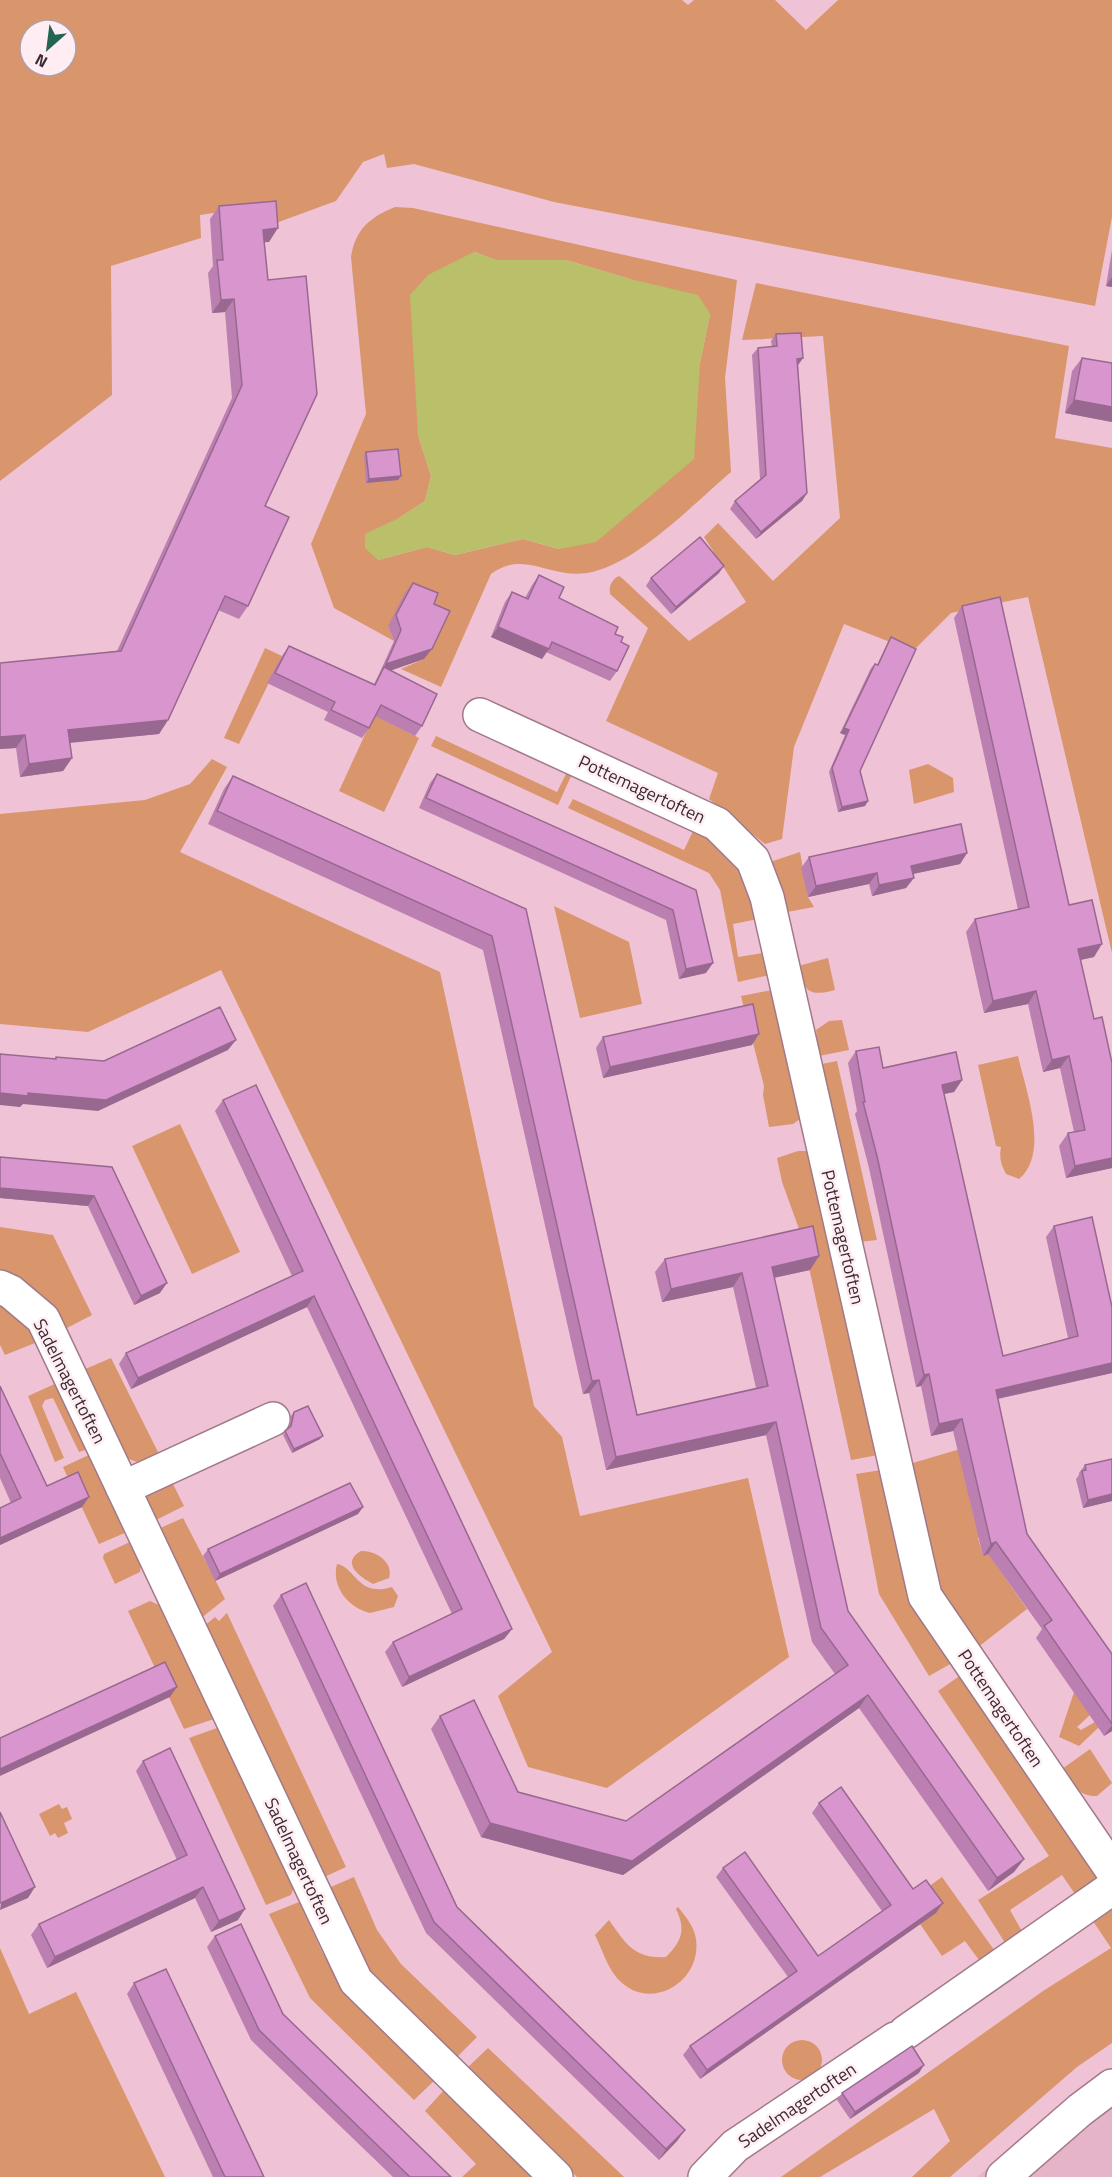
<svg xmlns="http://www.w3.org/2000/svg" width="1112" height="2177" font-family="'Titillium Web',sans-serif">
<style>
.built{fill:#e6b4c9}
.green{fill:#d9966c;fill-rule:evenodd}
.water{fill:#b9c069}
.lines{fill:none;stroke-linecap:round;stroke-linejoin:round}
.street-casing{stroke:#a17989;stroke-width:36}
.secondary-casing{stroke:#a17989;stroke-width:36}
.street{stroke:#fff;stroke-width:33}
.secondary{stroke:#fff;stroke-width:33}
.wall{fill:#bb80b1}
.shaded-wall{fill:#986890}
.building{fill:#d995ce;stroke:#986890;stroke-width:1.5}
.labels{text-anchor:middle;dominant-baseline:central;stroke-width:5;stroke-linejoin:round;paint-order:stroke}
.street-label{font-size:18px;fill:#3b2a31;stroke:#ffedf4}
</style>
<rect width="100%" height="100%" fill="#efc3d5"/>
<polygon class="built" points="1112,2091 1112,2177 977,2177 1019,2142"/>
<g class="green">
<path d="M 0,0 L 682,0 L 688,5 L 694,0 L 775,0 L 806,30 L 838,0 L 1112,0 L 1112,217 L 1095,306 L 554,202 L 414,164 L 387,168 L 384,154 L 363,162 L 336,201 L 276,223 L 268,205 L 200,215 L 201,238 L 111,266 L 112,395 L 0,481 ZM 30,30 L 66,30 L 66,66 L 30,66 Z"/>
<path d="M 395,207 L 413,208 L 737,280 L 725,378 L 731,472 C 693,504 636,565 587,573 C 550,579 525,549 491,574 L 441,687 L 401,669 L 424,659 L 388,626 L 394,641 L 334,608 L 311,544 L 366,414 L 351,257 C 355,230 370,217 395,207 ZM 475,252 L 497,261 L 566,260 L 630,279 L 710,314 L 700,363 L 559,549 L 523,539 L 455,555 L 427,547 L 378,560 L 399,518 L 425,501 L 431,476 L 418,435 Z"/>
<path d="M 756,283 L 1069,346 L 1055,438 L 1112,448 L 1112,953 L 1028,597 L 951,613 L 913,651 L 844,624 L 794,747 L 782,839 L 765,844 L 709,799 L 718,773 L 606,721 L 648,628 L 610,594 C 609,586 611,580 619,576 L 622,578 L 689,641 L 746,602 L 704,537 L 718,523 L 773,581 L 840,518 L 823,336 L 742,340 Z"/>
<polygon points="265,648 282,656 239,744 224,738"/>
<polygon points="374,715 419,738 384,812 339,791"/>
<polygon points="436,736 557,792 567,772 572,774 558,805 431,746"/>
<polygon points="212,759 227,767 180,852 440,972 534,1406 562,1437 580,1516 748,1478 789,1657 607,1788 528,1767 498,1696 552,1652 221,970 88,1032 0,1024 0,814 145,800 190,784"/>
<polygon points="928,764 953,778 954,792 914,804 909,770"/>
<path d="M 573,799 L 684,850 L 694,829 C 739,854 743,872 758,919 L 733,924 L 738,957 L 763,953 L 770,975 L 738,982 L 720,890 L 709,873 L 568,808 Z"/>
<polygon points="800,852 808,897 814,907 787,912 770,862"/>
<polygon points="554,906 629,942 642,1004 580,1018"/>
<path d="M 828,958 L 835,990 C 808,997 805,992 798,966 Z"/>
<polygon points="772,990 799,1103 800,1119 793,1124 769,1127 763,1095 764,1086 741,996"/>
<polygon points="842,1020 849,1050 819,1056 816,1030 829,1021"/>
<path d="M 1018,1056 C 1026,1091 1050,1153 1019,1179 L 1006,1174 C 1001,1165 999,1158 1001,1147 L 996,1146 L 978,1065 Z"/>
<polygon points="837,1061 877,1240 859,1242 817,1065"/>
<polygon points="180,1124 240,1252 192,1274 132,1146"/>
<polygon points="798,1151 807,1151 811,1158 878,1455 851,1460 803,1240 782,1182 777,1158"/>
<polygon points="0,1227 53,1235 92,1315 65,1329 23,1282 0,1269"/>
<path d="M 0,1304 C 15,1314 28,1325 38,1341 L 35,1343 L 5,1355 L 0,1345 Z"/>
<polygon points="111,1358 159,1454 137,1462 126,1458 83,1370"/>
<polygon points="57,1383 88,1449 79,1452 53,1398 45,1400 42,1406 64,1458 55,1462 28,1396"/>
<polygon points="967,1447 980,1494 970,1499 974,1518 988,1534 978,1538 983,1555 991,1553 992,1559 1027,1609 977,1648 939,1589 906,1465"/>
<polygon points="91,1454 127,1532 99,1544 63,1467"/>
<polygon points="881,1470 952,1663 929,1676 879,1594 856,1474"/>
<polygon points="171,1480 184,1506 154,1521 146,1499 148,1494"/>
<polygon points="183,1518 225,1599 200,1619 158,1529"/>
<polygon points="132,1541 141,1564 140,1572 115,1584 103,1558 104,1554"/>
<path d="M 361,1551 C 375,1550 394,1562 389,1578 L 373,1584 C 360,1577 340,1563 361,1551 Z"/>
<path d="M 337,1564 C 352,1566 357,1589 377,1589 C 382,1590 387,1588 392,1587 L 398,1596 L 394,1607 L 370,1613 C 348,1608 331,1586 337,1564 Z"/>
<polygon points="150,1601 159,1605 214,1719 184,1729 128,1611"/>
<polygon points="227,1613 346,1867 320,1879 203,1627 215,1617 219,1621"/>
<polygon points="961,1675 1099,1878 1077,1897 1062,1875 1010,1910 1024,1935 1007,1946 978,1900 1049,1856 938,1691"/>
<polygon points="1074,1692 1090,1715 1077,1727 1081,1730 1095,1722 1099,1727 1079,1746 1059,1737"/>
<polygon points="217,1728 294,1887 291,1895 266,1905 189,1738"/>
<path d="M 1090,1749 L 1112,1783 L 1097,1796 C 1077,1796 1073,1785 1062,1769 Z"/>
<polygon points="59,1804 62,1809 67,1807 72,1819 64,1823 68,1833 58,1838 55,1833 50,1836 39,1814"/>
<polygon points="354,1877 377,1930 401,1964 477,2037 455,2059 373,1978 363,1964 324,1890"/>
<polygon points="942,1877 997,1954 982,1964 965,1941 942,1956 920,1924 928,1887"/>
<polygon points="299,1902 322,1952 356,2004 435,2080 414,2100 310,1998 269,1914"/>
<path d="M 678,1907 C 686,1917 694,1926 696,1939 C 702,1980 654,2011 622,1983 C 608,1971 603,1951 595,1935 L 609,1920 C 626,1944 634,1959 666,1957 C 682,1941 686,1930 676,1909 Z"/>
<polygon points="1112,1908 1112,2043 1077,2067 950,2177 912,2177 950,2141 934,2109 820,2177 781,2177 1043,1991 1111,1948 1093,1921"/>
<polygon points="0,1948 29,2014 76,1992 165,2177 0,2177"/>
<circle cx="802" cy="2060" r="20"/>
<polygon points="488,2048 624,2177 577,2177 466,2069"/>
<polygon points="444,2090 532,2175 532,2177 462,2177 476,2164 425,2111"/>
</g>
<polygon class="water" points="474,252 497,260 566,260 630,279 698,295 710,314 700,363 694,459 596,542 559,549 523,539 455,555 427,547 378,560 365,548 365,534 399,518 425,501 431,476 418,435 410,295 428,275"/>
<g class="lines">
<g class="street-casing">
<g id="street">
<polyline points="480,715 717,824 753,860 767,897 925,1596 1112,1870"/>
<polyline points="0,1287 11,1292 43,1319 356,1981 556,2177"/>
<polyline points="123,1488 273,1419"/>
<polyline points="906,2032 1112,1888"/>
<polyline points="705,2177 735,2146 895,2039"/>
</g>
</g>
<g class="secondary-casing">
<polyline id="secondary" points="1003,2177 1080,2110 1112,2086"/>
</g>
<use href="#street" class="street"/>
<use href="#secondary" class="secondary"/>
</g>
<g class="wall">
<polygon points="219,206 269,242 264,242 265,506 248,606 239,619 218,610 168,720 159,734 70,742 72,758 63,771 20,777 16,748 0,749 0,663 117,651 232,398 225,312 212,313 208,273 213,266 210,219"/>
<polygon points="1112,250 1112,287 1106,286"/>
<polygon points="776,334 803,358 798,365 807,493 802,501 756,539 730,509 735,501 760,479 752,355 758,348 772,347 771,341"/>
<polygon points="1082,358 1112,363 1112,422 1065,413 1072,371"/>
<polygon points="366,452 401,476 398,480 366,483 364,455"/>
<polygon points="719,573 671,614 646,586 651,578"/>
<polygon points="539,575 559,598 615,634 621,642 617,671 610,681 546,652 542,659 491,637 505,602 512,592 525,598 532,585"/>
<polygon points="413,583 434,604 424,659 391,670 422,726 415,736 375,716 369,728 362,738 324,720 328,712 267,683 282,656 289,646 374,684 379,674 394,641 388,626 405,593"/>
<polygon points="962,606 1069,905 1094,957 1081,960 1112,1168 1066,1178 1059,1146 1068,1133 1074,1132 1060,1068 1043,1072 1028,1004 984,1013 966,932 975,919 1018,910 954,618"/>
<polygon points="891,637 860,771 868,801 865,806 838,812 829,772 845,735 840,733 871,668 875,664 877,665 888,642"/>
<polygon points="437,774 696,890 706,973 679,979 666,920 419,808 430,783"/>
<polygon points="233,776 526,909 637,1415 756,1388 733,1287 662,1302 655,1272 665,1259 819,1256 810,1270 774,1278 848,1611 1024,1859 1014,1872 988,1891 859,1708 623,1875 481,1837 431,1729 440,1716 518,1792 626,1821 835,1674 812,1642 766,1435 606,1470 589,1393 583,1394 483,950 208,824 224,789"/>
<polygon points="967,853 960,864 913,874 906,888 872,896 869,884 808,897 801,868 809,857"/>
<polygon points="603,1037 752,1045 603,1078 596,1048"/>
<polygon points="856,1051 883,1068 962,1080 954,1092 944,1094 1003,1356 1068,1338 1046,1237 1054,1226 1112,1307 1112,1373 998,1399 1027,1534 1112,1654 1112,1731 1104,1736 1036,1638 1042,1629 988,1554 983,1556 953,1431 931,1436 921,1386 916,1387 869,1168 855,1114 857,1111 848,1063"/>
<polygon points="223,1100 512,1629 504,1639 402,1687 385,1652 393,1642 452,1614 307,1307 131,1389 119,1364 126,1353 292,1276 215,1111"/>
<polygon points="0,1157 112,1167 160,1293 134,1305 88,1206 0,1198"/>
<polygon points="0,1386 47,1486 89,1497 82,1507 0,1545 0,1508 11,1503 0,1478"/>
<polygon points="294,1412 320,1439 292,1453 283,1435 289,1428 291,1416"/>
<polygon points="1085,1465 1112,1501 1083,1508 1076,1479 1079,1475 1079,1473"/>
<polygon points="363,1507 358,1514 215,1581 203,1556 208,1549"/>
<polygon points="281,1595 457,1907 685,2130 677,2141 659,2160 426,1933 273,1606"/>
<polygon points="143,1761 238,1920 211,1932 195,1898 47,1968 31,1935 39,1924 177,1860 136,1771"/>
<polygon points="819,1803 913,1889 943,1903 936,1913 700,2079 683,2055 690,2046 788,1977 716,1877 723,1868 818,1956 882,1911 812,1813"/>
<polygon points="215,1936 283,2014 451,2177 393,2177 251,2040 207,1947"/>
<polygon points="134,1983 264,2177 213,2177 127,1994"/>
<polygon points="919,2073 850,2119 837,2100 842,2093"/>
</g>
<g class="shaded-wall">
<polygon points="278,228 269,242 254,243 263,230"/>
<polygon points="1112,277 1112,287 1106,286"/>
<polygon points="234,299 225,312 212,313 221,300"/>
<polygon points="803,358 798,365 797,359"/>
<polygon points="1074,400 1112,407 1112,422 1065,413"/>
<polygon points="401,476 398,480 366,483 369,479"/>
<polygon points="807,493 802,501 756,539 761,532"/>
<polygon points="724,566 719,573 671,614 676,607"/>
<polygon points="498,627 549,649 542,659 491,637"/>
<polygon points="432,649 424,659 381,674 384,667 379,674 386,664"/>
<polygon points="168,720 159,734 59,744 68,730"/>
<polygon points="844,728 849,730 845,735 840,733"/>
<polygon points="25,735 16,748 0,749 0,737"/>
<polygon points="72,758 63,771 20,777 29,764"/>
<polygon points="868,801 865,806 838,812 842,807"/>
<polygon points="967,853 960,864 903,876 911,866"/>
<polygon points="877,873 869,884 808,897 816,886"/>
<polygon points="914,878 906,888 872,896 879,885"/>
<polygon points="1102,944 1094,957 1070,962 1078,949"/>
<polygon points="713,963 706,973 679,979 686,969"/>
<polygon points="1036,991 1028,1004 984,1013 993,1001"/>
<polygon points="759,1034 752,1045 603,1078 610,1067"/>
<polygon points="236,1040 228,1050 98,1111 23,1104 20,1107 0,1105 0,1093 28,1093"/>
<polygon points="1069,1056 1060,1068 1043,1072 1052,1060"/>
<polygon points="962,1080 954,1092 934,1096 942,1085"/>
<polygon points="1112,1158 1112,1168 1066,1178 1075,1166"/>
<polygon points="0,1188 94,1196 88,1206 0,1198"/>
<polygon points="819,1256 810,1270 763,1280 772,1267"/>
<polygon points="742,1273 733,1287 662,1302 671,1289"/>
<polygon points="167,1283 160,1293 134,1305 141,1296"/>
<polygon points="314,1296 307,1307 131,1389 138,1378"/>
<polygon points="1112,1363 1112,1373 987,1401 996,1390"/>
<polygon points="929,1374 921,1386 916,1387 924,1375"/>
<polygon points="599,1380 589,1393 583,1394 592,1381"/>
<polygon points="962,1419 953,1431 931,1436 939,1424"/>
<polygon points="776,1422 766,1435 606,1470 616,1457"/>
<polygon points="323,1436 320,1439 292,1453 294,1449"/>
<polygon points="1112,1494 1112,1501 1083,1508 1088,1500"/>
<polygon points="89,1497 82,1507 0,1545 0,1538"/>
<polygon points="363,1507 358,1514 215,1581 220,1574"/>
<polygon points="996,1542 988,1554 983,1556 991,1544"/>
<polygon points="512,1629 504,1639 402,1687 409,1677"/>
<polygon points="177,1687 170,1697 0,1776 0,1769"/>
<polygon points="868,1695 859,1708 623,1875 481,1837 490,1823 632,1861"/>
<polygon points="1112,1725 1112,1731 1104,1736"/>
<polygon points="1024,1859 1014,1872 988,1891 997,1878"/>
<polygon points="35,1887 28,1898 0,1910 1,1903"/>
<polygon points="203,1887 195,1898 47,1968 55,1957"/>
<polygon points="943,1903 936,1913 700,2079 707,2070"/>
<polygon points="245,1909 238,1920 211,1932 219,1921"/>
<polygon points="924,2065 919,2073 850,2119 855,2112"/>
<polygon points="685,2130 677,2141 659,2160 666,2149"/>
</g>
<g class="building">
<polygon points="276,201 278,228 263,230 268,280 306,276 317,394 265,506 289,517 248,606 225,596 168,720 68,730 72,758 29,764 25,735 0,737 0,663 121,651 242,385 234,299 221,300 217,260 223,260 219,206"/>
<polygon points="801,333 803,358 797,359 807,493 761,532 735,501 766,475 758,348 777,346 776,334"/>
<polygon points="1082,358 1112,363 1112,407 1074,400"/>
<polygon points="398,449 401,476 369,479 366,452"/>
<polygon points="700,537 724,566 676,607 651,578"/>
<polygon points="539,575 564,587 559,598 618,627 615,634 623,637 621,642 629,646 617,671 552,642 549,649 498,627 512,592 528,599"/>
<polygon points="413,583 438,593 434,604 450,611 432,649 386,664 401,630 396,615"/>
<polygon points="1000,597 1069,905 1092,900 1102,944 1078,949 1094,1019 1102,1017 1112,1063 1112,1158 1075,1166 1068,1133 1085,1130 1069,1056 1052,1060 1036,991 993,1001 975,919 1029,907 962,606"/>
<polygon points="891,637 916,649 860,771 868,801 842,807 832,768 849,730 844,728 875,664 878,665"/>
<polygon points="289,646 375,685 384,667 437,694 422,726 381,705 369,728 331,710 335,702 275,673"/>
<polygon points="437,774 696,890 713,963 686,969 673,910 426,798"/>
<polygon points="233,776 526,909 637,1415 768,1386 742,1273 671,1289 665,1259 813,1226 819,1256 772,1267 848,1611 1024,1859 997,1878 868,1695 632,1861 490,1823 440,1716 474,1700 518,1792 626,1821 848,1665 821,1628 776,1422 616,1457 599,1380 592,1381 492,936 217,811"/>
<polygon points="961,824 967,853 911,866 914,878 879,885 877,873 816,886 809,857"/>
<polygon points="753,1004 759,1034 610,1067 603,1037"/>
<polygon points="220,1007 236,1040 106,1100 28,1093 28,1096 0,1093 0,1054 56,1059 56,1057 104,1061"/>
<polygon points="879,1047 883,1068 956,1052 962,1080 942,1085 1003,1356 1078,1336 1054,1226 1092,1217 1112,1307 1112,1363 996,1390 1027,1534 1112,1654 1112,1724 1044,1626 1052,1620 996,1542 991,1544 962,1419 939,1424 929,1374 924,1375 877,1156 863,1102 865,1102 856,1051"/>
<polygon points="256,1085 512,1629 409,1677 393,1642 462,1609 314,1296 138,1378 126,1353 303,1271 223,1100"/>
<polygon points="0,1157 112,1167 167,1283 141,1296 94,1196 0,1188"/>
<polygon points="0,1386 47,1486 78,1472 89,1497 0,1538 0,1508 21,1498 0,1453"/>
<polygon points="308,1406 323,1436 294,1449 285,1431 291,1426 294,1412"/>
<polygon points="1112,1459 1112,1494 1088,1500 1082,1471 1086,1470 1085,1465"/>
<polygon points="350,1483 363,1507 220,1574 208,1549"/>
<polygon points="306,1583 457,1907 685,2130 666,2149 434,1922 281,1595"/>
<polygon points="165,1662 177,1687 0,1769 0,1738"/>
<polygon points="170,1748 245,1909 219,1921 203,1887 55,1957 39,1924 187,1855 143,1761"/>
<polygon points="841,1787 913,1889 926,1880 943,1903 707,2070 690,2046 797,1971 723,1868 745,1852 818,1956 891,1905 819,1803"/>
<polygon points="0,1812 35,1887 1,1903 0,1902"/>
<polygon points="241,1924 283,2014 451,2177 410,2177 259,2030 215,1936"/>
<polygon points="166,1969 264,2177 225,2177 134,1983"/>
<polygon points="912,2046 924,2065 855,2112 842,2093"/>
</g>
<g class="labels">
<g class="street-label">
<text transform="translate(642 789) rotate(25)">Pottemagertoften</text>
<text transform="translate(843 1237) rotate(77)">Pottemagertoften</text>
<text transform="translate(70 1381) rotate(63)">Sadelmagertoften</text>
<text transform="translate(1001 1708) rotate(56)">Pottemagertoften</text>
<text transform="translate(299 1861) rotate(65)">Sadelmagertoften</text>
<text transform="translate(797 2105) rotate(-34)">Sadelmagertoften</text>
</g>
</g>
<g transform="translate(48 48) rotate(208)"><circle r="28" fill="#ffedf4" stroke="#b19fa6" stroke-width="1.5"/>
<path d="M0-4.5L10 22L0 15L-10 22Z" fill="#236452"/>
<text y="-9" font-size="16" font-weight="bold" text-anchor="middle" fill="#3b2a31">N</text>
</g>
</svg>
